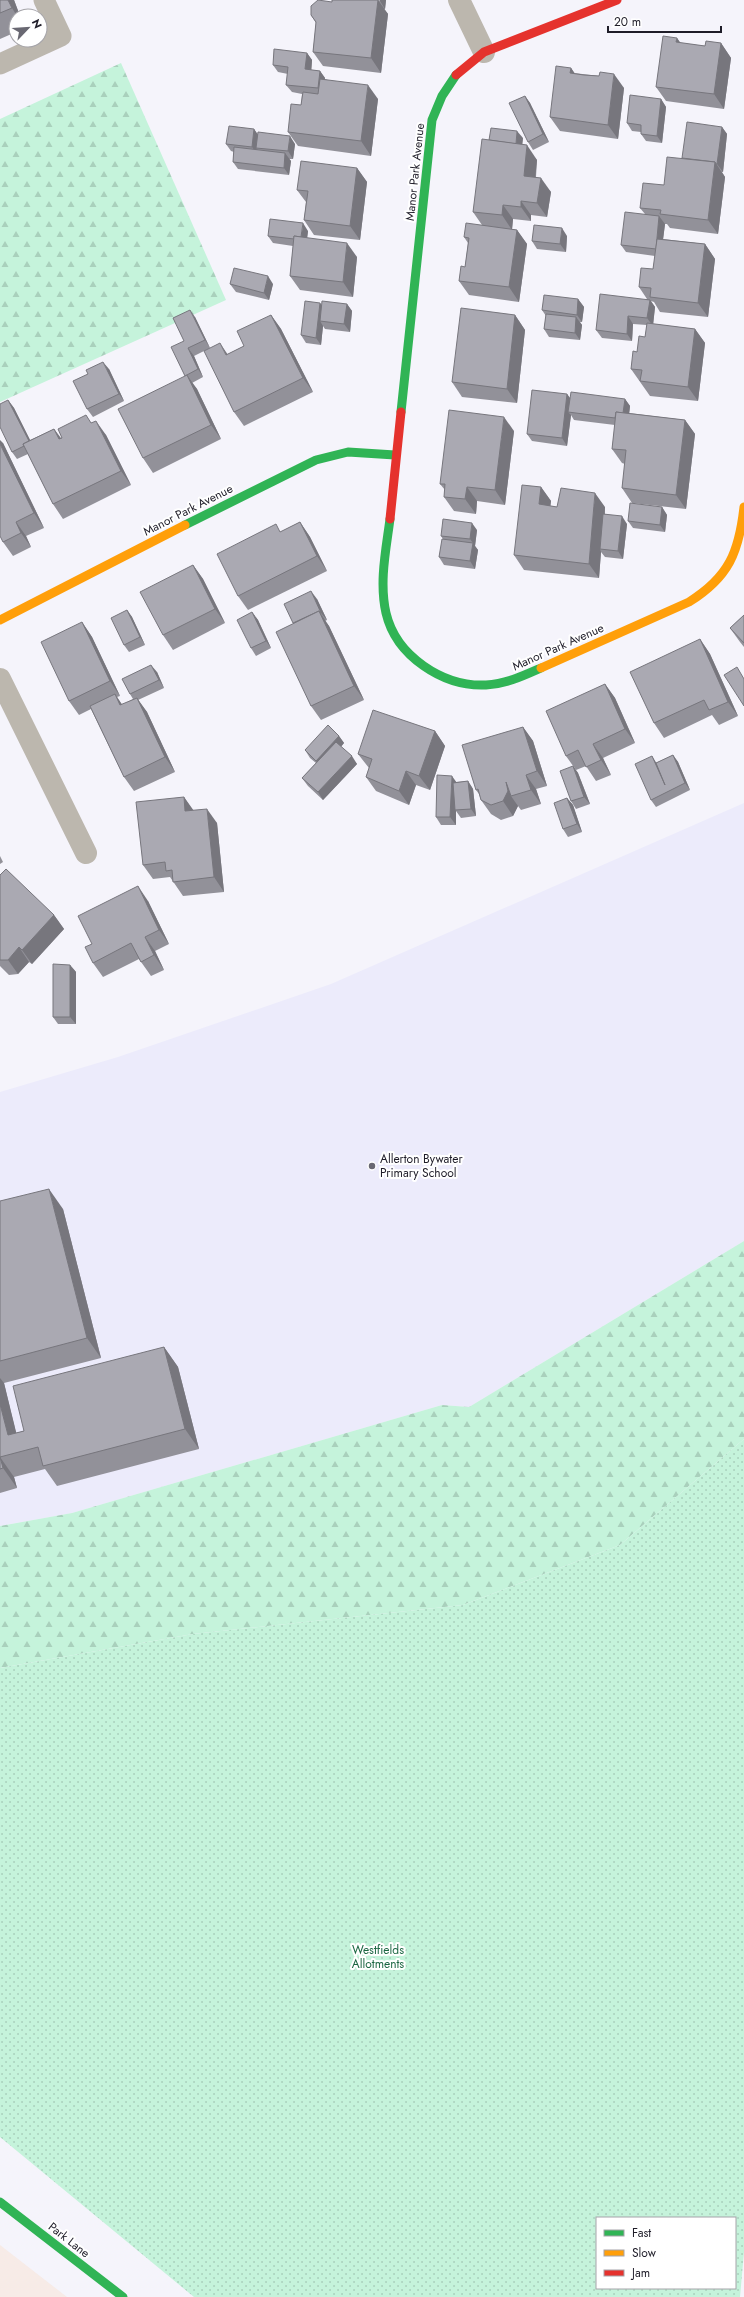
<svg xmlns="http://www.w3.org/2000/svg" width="744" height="2297" font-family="Jost,sans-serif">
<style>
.commercial{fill:#f7ebe7}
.built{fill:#ecebfb}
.forest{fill:url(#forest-firs)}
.park{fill:url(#park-dots);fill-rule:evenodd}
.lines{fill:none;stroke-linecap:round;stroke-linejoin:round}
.lane{stroke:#bcb7ae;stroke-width:21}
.street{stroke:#bcb7ae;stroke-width:22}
.fast{stroke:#30b455;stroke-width:9}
.slow{stroke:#ff9f0a;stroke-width:9}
.jam{stroke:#e5322d;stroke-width:9}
.wall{fill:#929199}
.shaded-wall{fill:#77767d}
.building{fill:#aaa9b2;stroke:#77767d}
.poi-dot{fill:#696872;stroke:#fff;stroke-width:1.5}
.labels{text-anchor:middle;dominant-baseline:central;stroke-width:4;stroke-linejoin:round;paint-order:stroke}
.street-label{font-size:12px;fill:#1e1c28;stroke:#fff}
.poi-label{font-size:12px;fill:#1e1c28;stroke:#fff;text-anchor:start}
.park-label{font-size:12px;fill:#1c6743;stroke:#fff}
</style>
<defs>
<pattern id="forest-firs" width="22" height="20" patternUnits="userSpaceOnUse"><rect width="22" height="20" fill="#c5f3db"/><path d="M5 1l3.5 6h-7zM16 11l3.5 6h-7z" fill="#a9d0bc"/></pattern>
<pattern id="park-dots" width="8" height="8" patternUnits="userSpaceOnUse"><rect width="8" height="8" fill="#c5f3db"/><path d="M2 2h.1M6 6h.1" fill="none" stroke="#a9d0bc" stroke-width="1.8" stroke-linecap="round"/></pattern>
</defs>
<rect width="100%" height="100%" fill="#f5f4fb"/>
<polygon class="commercial" points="0,2245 67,2297 0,2297"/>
<polygon class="built" points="744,803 744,1241 469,1407 442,1405 72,1513 0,1526 0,1092 118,1057 331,984"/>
<g class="forest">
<polygon points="121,63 226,300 0,402 0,119"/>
<polygon points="744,1241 744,1439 620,1545 463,1605 193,1634 0,1668 0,1526 72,1513 442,1405 469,1407"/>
</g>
<path class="park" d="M 744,1439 L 744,2252 L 740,2297 L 194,2297 L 0,2137 L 0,1668 L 193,1634 L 463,1605 L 620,1545 ZM 597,2218 L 735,2218 L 735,2288 L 597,2288 Z"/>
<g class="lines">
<polyline class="lane" points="0,64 61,36 44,0"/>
<g class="street">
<polyline points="459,0 484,52"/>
<polyline points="0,679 86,853"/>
</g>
<g class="fast">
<polyline points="401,412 432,120 442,96 456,75"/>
<path d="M 390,519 C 386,550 379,582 386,613 C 396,656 443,687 486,685 C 506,684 523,676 541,668"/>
<polyline points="185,525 316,460 348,452 395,455"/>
<polyline points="0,2202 123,2297"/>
</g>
<g class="slow">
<polyline points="0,620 185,525"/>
<path d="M 541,668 L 689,602 C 729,577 739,552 744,507"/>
</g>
<g class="jam">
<polyline points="456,75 484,52 617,0"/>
<polyline points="390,519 401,412"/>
</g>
</g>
<g class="wall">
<polygon points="0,0 14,0 20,16 16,16 16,32 0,39"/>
<polygon points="386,0 385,9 384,9 388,14 381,73 323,66 313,52 316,23 311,15 332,2"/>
<polygon points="677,38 680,43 705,46 721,43 731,58 724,109 666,101 656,87"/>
<polygon points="307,53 312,60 311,70 320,71 325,78 325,79 378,99 371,156 298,146 288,132 301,105 302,94 292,92 286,85 288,74 278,72 273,65"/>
<polygon points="571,68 574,73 599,76 624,88 618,139 560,131 550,117"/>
<polygon points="525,96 530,103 549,142 533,150 528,142"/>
<polygon points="661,99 666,107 662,143 646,141 641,134 641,132 632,131 627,123"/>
<polygon points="722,127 727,134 723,172 722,172 725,177 718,234 670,228 667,224 665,224 663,239 705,244 715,259 708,317 660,312 654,302 651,301 655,307 653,324 695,329 705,343 698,401 650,396 631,369 637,352 645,337 647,325 633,324 632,341 602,338 596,330 647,299 639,287 653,269 655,256 626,252 621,245 645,214 640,208 664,185 682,158"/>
<polygon points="254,129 257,134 295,144 293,159 289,159 291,161 289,175 238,169 233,162 234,152 231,151 226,144"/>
<polygon points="523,138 522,145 537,160 536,177 551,192 547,217 531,215 531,221 513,219 512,229 517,230 527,244 519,302 469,295 459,281 465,267 468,243 464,237 482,225 473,212 489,140"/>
<polygon points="357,168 367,182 360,240 314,235 304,220 306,202 297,190"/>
<polygon points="308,231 307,238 357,257 353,297 300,290 290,276 293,246 273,243 268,236"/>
<polygon points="567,236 566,252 537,249 532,241"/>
<polygon points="230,284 273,284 269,300 236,292"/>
<polygon points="578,299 584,307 582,322 580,322 582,325 580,340 549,337 544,329 546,316 542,310"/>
<polygon points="320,303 322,306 347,304 352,311 350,332 325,329 323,326 321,345 306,343 301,335"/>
<polygon points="271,315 281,329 313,392 244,426 234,412 228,354 244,346"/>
<polygon points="515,315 525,330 517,403 462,397 452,382"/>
<polygon points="195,317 210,348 194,356 203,377 192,383 197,389 221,439 153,473 143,458 185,376 184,341"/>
<polygon points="109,369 124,401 93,417 87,409 88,374"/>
<polygon points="567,394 570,398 625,399 630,406 629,413 685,420 695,434 686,509 632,503 622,488 625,464 622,463 612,449 615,425 574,420 571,415 567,446 532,441 527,434"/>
<polygon points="8,400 14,408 30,440 54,429 61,438 92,423 106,435 131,485 63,519 53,504 28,454 17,459 12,452"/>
<polygon points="514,431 505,505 477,501 476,514 454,511 444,497 445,490 440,484"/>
<polygon points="3,443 44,528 26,536 31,547 13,556 3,542"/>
<polygon points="541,487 551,501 550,506 557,507 605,507 605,514 627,524 623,559 605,557 601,552 599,578 524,570 514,555"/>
<polygon points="662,507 667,515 665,532 633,528 628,521"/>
<polygon points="300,522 310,537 327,571 248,610 238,596 281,532"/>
<polygon points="477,530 475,546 478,550 475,569 444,565 439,557 443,539 441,536"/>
<polygon points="193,565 203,579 225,623 173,650 163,635"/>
<polygon points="317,599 327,620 325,621 329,626 364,700 321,720 311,706 293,623"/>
<polygon points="127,610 132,617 145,645 129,652 124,645"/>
<polygon points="252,612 258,620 271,648 256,656 251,648"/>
<polygon points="744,615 744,647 740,642 730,628"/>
<polygon points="82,622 92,637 120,696 117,697 122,705 133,699 130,694 157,672 164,688 138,700 147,712 175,772 134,791 124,777 91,709 79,715 69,701"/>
<polygon points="700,639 710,654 738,716 719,725 712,715 664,738 654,723"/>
<polygon points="605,684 615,698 635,743 603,758 611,775 596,781 586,766 576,770 566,756"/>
<polygon points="523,727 533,741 547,786 536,789 541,804 521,810 518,806 513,816 501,820 491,814 481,800 479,794 476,790"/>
<polygon points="435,731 445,746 430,790 416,785 409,805 376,791 366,777 369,768 358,754"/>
<polygon points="339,736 344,743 341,747 357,764 323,800 308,786 302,778 316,763 310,758 305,750"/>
<polygon points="673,755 678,762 690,790 656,807 651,800 652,756 656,763"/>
<polygon points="573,766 578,773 590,804 576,809 571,801"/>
<polygon points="468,781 473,789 476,816 461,818 456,811 456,825 441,825 436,817 456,782"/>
<polygon points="184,797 193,811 217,823 224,892 183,896 170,877 153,879 143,865"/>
<polygon points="567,798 573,805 582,832 568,837 563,829"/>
<polygon points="0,856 3,862 0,864"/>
<polygon points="0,875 54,915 64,929 32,964 29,962 18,974 9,975 0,966"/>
<polygon points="148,901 169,944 155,951 164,970 151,976 139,959 103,977 93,963 92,944"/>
<polygon points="70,965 76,972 76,1024 58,1024 53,1017"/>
<polygon points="0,1201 63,1209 101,1358 4,1383 16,1433 24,1431 164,1347 178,1367 199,1449 57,1486 45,1469 14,1477 17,1488 0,1493"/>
</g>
<g class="shaded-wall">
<polygon points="8,0 14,0 20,16 17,16 12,8"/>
<polygon points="378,0 388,14 381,73 371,58"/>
<polygon points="380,0 386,0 385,9 380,1"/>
<polygon points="677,38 687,52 676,42"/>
<polygon points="721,43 731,58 724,109 714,94"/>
<polygon points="307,53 312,60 311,76 305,69"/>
<polygon points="571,68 581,82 570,73"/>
<polygon points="320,71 325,78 323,96 318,88"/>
<polygon points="614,74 624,88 618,139 608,125"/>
<polygon points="368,85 378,99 371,156 361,141"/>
<polygon points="525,96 530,103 549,142 543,134"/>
<polygon points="661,99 666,107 662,143 657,136"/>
<polygon points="722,127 727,134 723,172 717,164"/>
<polygon points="254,129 259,136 256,148 258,150 257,154 252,147"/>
<polygon points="517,131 523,138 521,155 516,148"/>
<polygon points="290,136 295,144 293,159 288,151"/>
<polygon points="527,145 537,160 534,190 524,176"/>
<polygon points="285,153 291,161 289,175 284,168"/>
<polygon points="715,162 725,177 718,234 708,220"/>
<polygon points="357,168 367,182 360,240 350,226"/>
<polygon points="541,178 551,192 547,217 537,203"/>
<polygon points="521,201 531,215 531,221 521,207"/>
<polygon points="503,205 513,219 512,230 502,215"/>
<polygon points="659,216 665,224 661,256 656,249"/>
<polygon points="303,223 308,231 306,247 301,240"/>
<polygon points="562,228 567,236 566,252 560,244"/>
<polygon points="517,230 527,244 519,302 509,287"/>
<polygon points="347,243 357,257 353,297 343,282"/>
<polygon points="705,244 715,259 708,317 698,303"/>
<polygon points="268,276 273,284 269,300 264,293"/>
<polygon points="578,299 584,307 582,322 577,315"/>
<polygon points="650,300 655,307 653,326 647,318"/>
<polygon points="320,303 325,310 320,321 323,326 321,345 316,338"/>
<polygon points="347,304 352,311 350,332 344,324"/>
<polygon points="190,310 195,317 210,348 205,340"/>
<polygon points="271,315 281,329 313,392 303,378"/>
<polygon points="515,315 525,330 517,403 507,389"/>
<polygon points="628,316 633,324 632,341 627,334"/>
<polygon points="576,317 582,325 580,340 575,333"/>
<polygon points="695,329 705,343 698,401 688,387"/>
<polygon points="220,343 230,358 226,355"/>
<polygon points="188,348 194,356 203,377 198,369"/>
<polygon points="103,362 109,369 124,401 119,394"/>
<polygon points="187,375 197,389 221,439 211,425"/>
<polygon points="567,394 572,401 568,412 571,415 567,446 562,438"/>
<polygon points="625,399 630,406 628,426 622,419"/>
<polygon points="8,400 14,408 35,450 30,443"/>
<polygon points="504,417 514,431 505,505 495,490"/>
<polygon points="685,420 695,434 686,509 676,495"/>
<polygon points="96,421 106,435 131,485 121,471"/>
<polygon points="54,429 64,443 59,439"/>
<polygon points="0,440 3,443 44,528 34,513 0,444"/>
<polygon points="467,487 477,501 476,514 465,499"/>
<polygon points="541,487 551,501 549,519 539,504"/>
<polygon points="595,493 605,507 602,549 600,549 601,552 599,578 589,564"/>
<polygon points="662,507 667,515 665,532 660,525"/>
<polygon points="622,516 627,524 623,559 618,551"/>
<polygon points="16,522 26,536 31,547 21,533"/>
<polygon points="300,522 310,537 327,571 317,556"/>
<polygon points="472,523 477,530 475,546 478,550 475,569 470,561 473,543 470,539"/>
<polygon points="193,565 203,579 225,623 215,609"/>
<polygon points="311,591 317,599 327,620 321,613"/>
<polygon points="127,610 132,617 145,645 140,637"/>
<polygon points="319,611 329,626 364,700 354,686"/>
<polygon points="252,612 258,620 271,648 266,641"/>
<polygon points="82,622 92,637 120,696 110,681"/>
<polygon points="700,639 710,654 738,716 728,702"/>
<polygon points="151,665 157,672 164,688 159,680"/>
<polygon points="605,684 615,698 635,743 625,729"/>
<polygon points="115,694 125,709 120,705"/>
<polygon points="137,698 147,712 175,772 165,757"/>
<polygon points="523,727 533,741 547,786 537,771"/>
<polygon points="435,731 445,746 430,790 419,776"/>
<polygon points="339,736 344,743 321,768 316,761"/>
<polygon points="593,744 603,758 611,775 601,760"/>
<polygon points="673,755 678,762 690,790 685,783"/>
<polygon points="352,756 357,764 323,800 318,792"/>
<polygon points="652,756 657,764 665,785"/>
<polygon points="573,766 578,773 590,804 584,797"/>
<polygon points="406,771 416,785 409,805 399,791"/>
<polygon points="526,775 536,789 541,804 531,790"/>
<polygon points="452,776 457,783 455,810 456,811 456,825 450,817"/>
<polygon points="468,781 473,789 476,816 471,809"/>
<polygon points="506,782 511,796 518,806 513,816 503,801"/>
<polygon points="184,797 194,811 185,811"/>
<polygon points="567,798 573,805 582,832 577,824"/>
<polygon points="207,809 217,823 224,892 214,877"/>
<polygon points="138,886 148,901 169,944 159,930"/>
<polygon points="54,915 64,929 32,964 22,950"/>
<polygon points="145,937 155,951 164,970 154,955"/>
<polygon points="19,947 29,962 18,974 8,960"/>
<polygon points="70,965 76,972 76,1024 70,1017"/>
<polygon points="49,1189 63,1209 101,1358 87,1338"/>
<polygon points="164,1347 178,1367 199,1449 185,1429"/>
<polygon points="0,1378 4,1383 21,1452 8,1435 0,1404"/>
<polygon points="0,1457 14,1477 17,1488 3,1468"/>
</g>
<g class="building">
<polygon points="0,0 8,0 12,8 0,13"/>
<polygon points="318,0 332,2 332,0 378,0 371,58 313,52 316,22 311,15 311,6"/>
<polygon points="663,36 677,38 676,42 705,46 706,41 721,43 714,94 656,87"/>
<polygon points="274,49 307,53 305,69 320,71 318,88 286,85 288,67 273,65"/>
<polygon points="556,66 571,68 570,73 584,75 599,76 600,72 614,74 608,125 550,117"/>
<polygon points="320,79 368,85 361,141 288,132 291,104 301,105 303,92 318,94"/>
<polygon points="630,95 661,99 657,136 641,134 641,125 627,123"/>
<polygon points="525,96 543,134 528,142 509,103"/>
<polygon points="687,122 722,127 717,164 716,164 715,162 682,158"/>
<polygon points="229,126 254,129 252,147 226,144"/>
<polygon points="491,128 517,131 516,144 489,140"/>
<polygon points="258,132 290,136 288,151 256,148"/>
<polygon points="482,139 527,145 524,176 541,178 537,203 521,201 521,207 503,205 502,215 473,212"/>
<polygon points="234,147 285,153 284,168 233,162"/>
<polygon points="667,157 715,162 708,220 660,214 661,210 640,208 643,183 664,185"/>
<polygon points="301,161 357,168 350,226 304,220 308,191 297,190"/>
<polygon points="625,212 659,216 656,249 621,245"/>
<polygon points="270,219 303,223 301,237 294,236 294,239 268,236"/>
<polygon points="466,223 517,230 509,287 459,281 461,266 465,267 469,238 464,237"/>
<polygon points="534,225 562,228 560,244 532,241"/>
<polygon points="294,236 347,243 343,282 290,276"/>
<polygon points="657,239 705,244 698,303 650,297 651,288 639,287 641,268 653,269"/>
<polygon points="234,268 268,276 264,293 230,284"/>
<polygon points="600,294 650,300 647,318 628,316 627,334 596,330"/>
<polygon points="544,295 578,299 577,315 542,310"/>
<polygon points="305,301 320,303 316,338 301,335"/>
<polygon points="322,301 347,304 344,324 320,321"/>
<polygon points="461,308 515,315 507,389 452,382"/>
<polygon points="190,310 205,340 188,348 198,369 185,376 171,347 184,341 173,318"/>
<polygon points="546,314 576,317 575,333 544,329"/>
<polygon points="271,315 303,378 234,412 204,351 220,343 226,355 244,346 237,331"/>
<polygon points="647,323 695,329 688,387 640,381 642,370 631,369 633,351 637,352 639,336 645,337"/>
<polygon points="103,362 119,394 87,409 73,381 88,374 86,370"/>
<polygon points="187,375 211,425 143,458 118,409"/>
<polygon points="532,390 567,394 562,438 527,434"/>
<polygon points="571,392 625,399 623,413 616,412 615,418 568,412"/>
<polygon points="8,400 29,441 23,444 24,446 12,452 0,427 0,404"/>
<polygon points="449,410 504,417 495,490 467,487 465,499 444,497 445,484 440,484"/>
<polygon points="616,412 685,420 676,495 622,488 626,450 612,449"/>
<polygon points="86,415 91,423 96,421 121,471 53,504 23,444 54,429 59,439 62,438 58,429"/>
<polygon points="0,444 34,513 16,522 21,533 3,542 0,536"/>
<polygon points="522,485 541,487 539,504 557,507 561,488 595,493 589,564 514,555"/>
<polygon points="630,503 662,507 660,525 628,521"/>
<polygon points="603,514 622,516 618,551 600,549"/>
<polygon points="443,519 472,523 470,539 441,536"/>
<polygon points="300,522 317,556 238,596 217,554 276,524 280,532"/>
<polygon points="442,539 473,543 470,561 439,557"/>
<polygon points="193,565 215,609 163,635 140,592"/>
<polygon points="311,591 321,613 320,613 319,611 293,623 284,604"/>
<polygon points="127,610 140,637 124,645 111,618"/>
<polygon points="319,611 354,686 311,706 276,632"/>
<polygon points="252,612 266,641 251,648 237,620"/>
<polygon points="744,615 744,643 730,628"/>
<polygon points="82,622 110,681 69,701 41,642"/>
<polygon points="700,639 728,702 709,710 704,700 654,723 630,672"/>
<polygon points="151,665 159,680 130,694 122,679"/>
<polygon points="737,667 744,679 744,706 724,675"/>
<polygon points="605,684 625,729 593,744 601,760 586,767 578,750 566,756 546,711"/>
<polygon points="115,694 120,705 137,698 165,757 124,777 90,706"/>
<polygon points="373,710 435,731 419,776 406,771 399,791 366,777 372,759 358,754"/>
<polygon points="328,725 339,736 316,761 305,750"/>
<polygon points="523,727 537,771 526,775 531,790 511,796 506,782 508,791 503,801 491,805 481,800 478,789 476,790 462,745"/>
<polygon points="336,742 352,756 318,792 302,778"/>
<polygon points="673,755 685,783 651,800 635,764 652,756 665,785 656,763"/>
<polygon points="573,766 584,797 571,801 560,771"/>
<polygon points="437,775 452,776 450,817 436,817"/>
<polygon points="468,781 471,809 455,810 453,783"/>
<polygon points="184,797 185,811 207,809 214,877 173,882 172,870 166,871 165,862 143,865 136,802"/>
<polygon points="567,798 577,824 563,829 554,803"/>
<polygon points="6,869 54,915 22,950 19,947 8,960 0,960 0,875"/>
<polygon points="138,886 159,930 145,937 154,955 141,962 131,943 93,963 85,947 92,944 78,916"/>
<polygon points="53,964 70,965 70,1017 53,1017"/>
<polygon points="49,1189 87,1338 0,1361 0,1201"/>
<polygon points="164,1347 185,1429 43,1466 38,1447 0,1457 0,1404 8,1435 24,1431 13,1386"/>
<polygon points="0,1457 3,1468 0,1469"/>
</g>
<circle class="poi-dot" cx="372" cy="1166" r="4"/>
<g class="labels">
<g class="street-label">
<text transform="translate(415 172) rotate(-84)">Manor Park Avenue</text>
<text transform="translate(188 510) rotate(-27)">Manor Park Avenue</text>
<text transform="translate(558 647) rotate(-24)">Manor Park Avenue</text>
<text transform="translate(69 2240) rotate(38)">Park Lane</text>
</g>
<g class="poi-label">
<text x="380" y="1159">Allerton Bywater<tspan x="380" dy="14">Primary School</tspan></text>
</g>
<g class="park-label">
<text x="378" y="1950">Westfields<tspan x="378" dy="14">Allotments</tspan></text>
</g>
</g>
<rect x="596" y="2217" width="140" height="72" fill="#ffffff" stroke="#a5a4a9"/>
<rect x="604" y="2230" width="20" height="6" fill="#30b455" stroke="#a5a4a9"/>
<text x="632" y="2237" font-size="12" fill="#1e1c28">Fast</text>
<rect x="604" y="2250" width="20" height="6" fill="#ff9f0a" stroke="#a5a4a9"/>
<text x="632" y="2257" font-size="12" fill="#1e1c28">Slow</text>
<rect x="604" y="2270" width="20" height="6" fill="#e5322d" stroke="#a5a4a9"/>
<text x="632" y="2277" font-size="12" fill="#1e1c28">Jam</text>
<g transform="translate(28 28) rotate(65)"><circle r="19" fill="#ffffff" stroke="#a5a4a9"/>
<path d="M0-3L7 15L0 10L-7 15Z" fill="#696872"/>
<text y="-6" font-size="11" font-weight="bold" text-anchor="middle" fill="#1e1c28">N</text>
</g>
<path d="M608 26v6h113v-6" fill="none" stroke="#1e1c28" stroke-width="2"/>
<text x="614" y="26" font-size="12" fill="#1e1c28" stroke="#ffffff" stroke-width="3" paint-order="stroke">20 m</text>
</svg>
